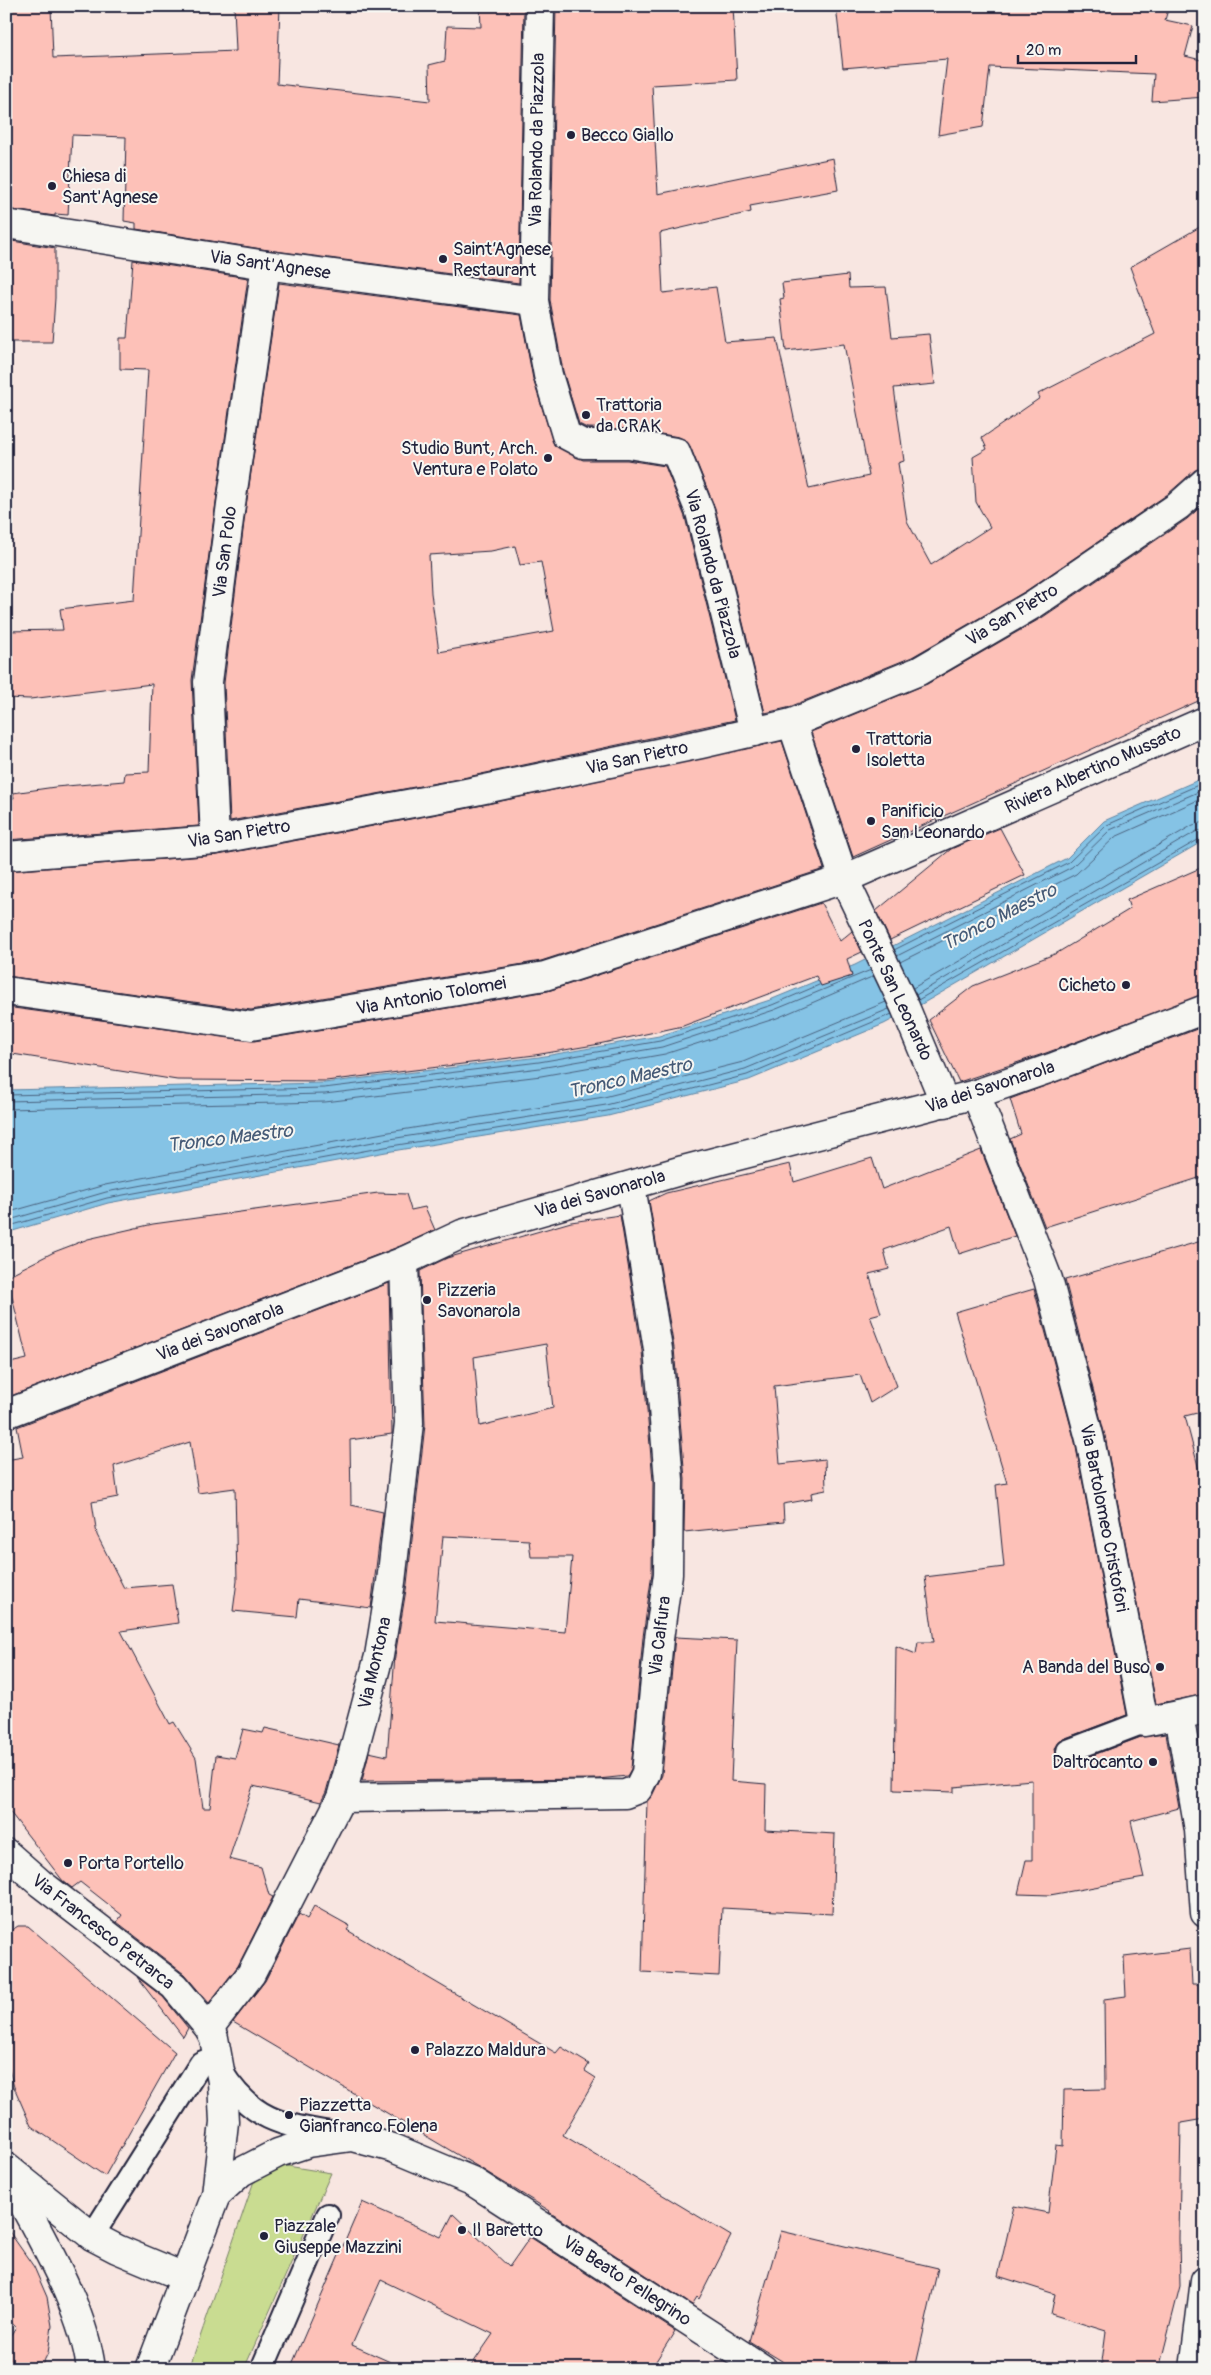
<svg xmlns="http://www.w3.org/2000/svg" width="1211" height="2375" font-family="Pangolin,sans-serif">
<style>
.green{fill:#c9dc91;stroke:#767f66}
.water{fill:#85c3e5;stroke:#5d83a1}
.lines{fill:none;stroke-linecap:round;stroke-linejoin:round}
.shore{stroke:#4a627f;stroke-width:1}
.building{fill:#fdc1b8;stroke:#22223b;fill-rule:evenodd}
.service-casing{stroke:#22223b;stroke-width:26}
.minor-casing{stroke:#22223b;stroke-width:31}
.tertiary-casing{stroke:#22223b;stroke-width:31}
.service{stroke:#f6f6f2;stroke-width:22}
.minor{stroke:#f6f6f2;stroke-width:28}
.tertiary{stroke:#f6f6f2;stroke-width:28}
.poi-dot{fill:#22223b;stroke:#f6f6f2;stroke-width:2}
.labels{text-anchor:middle;dominant-baseline:central;stroke-width:4;stroke-linejoin:round;paint-order:stroke}
.poi-label{font-size:18px;fill:#22223b;stroke:#f6f6f2;text-anchor:start}
.street-label{font-size:18px;fill:#22223b;stroke:#f6f6f2}
.water-label{font-size:19px;font-style:italic;fill:#455a76;stroke:#f6f6f2}
</style>
<rect width="100%" height="100%" fill="#f8e6e1"/>
<filter id="ink" filterUnits="userSpaceOnUse"><feTurbulence type="fractalNoise" baseFrequency=".02" numOctaves="2"/><feDisplacementMap in="SourceGraphic" scale="10" xChannelSelector="R" yChannelSelector="G"/><feConvolveMatrix kernelMatrix="1 2 1 2 8 2 1 2 1" color-interpolation-filters="sRGB"/></filter>
<g filter="url(#ink)">
<polygon class="green" points="281,2165 331,2173 244,2369 189,2369 255,2178"/>
<polygon class="water" points="1205,777 1205,840 920,1005 884,1024 749,1080 608,1116 386,1152 108,1203 6,1233 6,1090 324,1083 539,1057 659,1036 770,1000 855,965 1067,858 1104,821"/>
<g class="lines">
<g class="shore">
<polyline points="894,950 1069,862 1107,825 1205,782"/>
<polyline points="897,956 1072,867 1110,830 1205,789"/>
<polyline points="900,962 1076,874 1115,837 1205,797"/>
<polyline points="913,988 1193,825 1205,822"/>
<polyline points="916,995 1197,831 1205,830"/>
<polyline points="918,1000 1205,836"/>
<polyline points="6,1095 324,1088 539,1062 660,1041 772,1005 819,985"/>
<polyline points="6,1101 325,1094 540,1068 662,1047 774,1010 871,970"/>
<polyline points="6,1109 325,1102 541,1076 665,1054 777,1018 874,976"/>
<polyline points="6,1213 105,1185 383,1133 604,1097 743,1062 886,1002"/>
<polyline points="6,1221 106,1192 384,1140 606,1105 745,1069 889,1009"/>
<polyline points="6,1227 107,1198 385,1147 607,1111 747,1075 892,1014"/>
</g>
</g>
<g class="building">
<polygon points="6,6 51,6 53,58 236,51 234,6 280,6 277,84 430,101 429,65 445,61 447,26 481,27 480,6 524,6 519,283 268,250 136,229 136,223 124,221 126,137 72,135 68,215 55,214 55,216 6,209"/>
<polygon points="556,6 733,6 737,80 652,85 658,194 833,158 838,190 750,206 751,212 660,233 663,293 716,287 725,342 777,338 809,489 869,476 844,344 786,351 780,299 784,298 782,283 848,275 849,288 886,287 892,337 929,334 935,384 894,388 904,461 898,463 907,521 931,565 990,527 976,502 973,457 987,449 982,438 1040,398 1038,394 1155,334 1130,267 1205,224 1205,467 1195,470 1168,494 1026,591 912,657 787,708 765,713 715,508 690,446 685,440 679,437 630,429 587,428 579,424 563,371 550,300"/>
<polygon points="836,6 1169,6 1165,20 1193,26 1185,56 1205,61 1205,97 1152,101 1154,74 990,67 983,127 938,135 947,59 843,68"/>
<polygon points="6,240 55,248 55,298 52,342 6,342"/>
<polygon points="133,260 248,278 216,502 192,680 199,826 6,840 6,799 14,798 13,793 55,787 124,781 125,773 149,772 152,684 30,699 6,698 6,631 63,630 60,609 134,600 148,370 120,369 120,338 127,338"/>
<path d="M 279,283 L 521,315 L 533,379 L 554,445 L 583,460 L 627,460 L 665,466 L 685,517 L 735,720 L 458,779 L 230,821 L 224,683 L 246,506 ZM 515,546 L 520,565 L 541,562 L 554,631 L 439,652 L 431,593 L 429,555 L 491,551 Z"/>
<polygon points="1205,503 1205,698 853,857 811,732 927,684 1043,617 1187,519"/>
<polygon points="782,741 824,869 541,961 251,1010 6,976 6,871 218,855 464,809"/>
<polygon points="1000,828 1025,875 890,940 876,911 951,849"/>
<polygon points="1205,866 1205,994 1046,1053 959,1082 929,1020 973,986 1057,953 1130,909 1127,900"/>
<polygon points="821,903 840,941 852,931 862,952 847,959 852,976 821,986 816,976 683,1026 594,1045 535,1055 326,1081 177,1080 6,1053 6,1007 254,1041 548,991"/>
<polygon points="1205,1026 1205,1176 1045,1227 1010,1139 1021,1134 1010,1099"/>
<polygon points="981,1150 1015,1236 959,1254 951,1226 884,1250 889,1269 869,1274 881,1313 870,1316 897,1386 870,1403 860,1375 774,1386 780,1464 825,1459 826,1490 811,1493 812,1499 783,1504 784,1522 684,1532 685,1479 674,1348 649,1201 666,1193 790,1164 794,1182 872,1158 882,1189"/>
<polygon points="378,1193 406,1194 411,1210 425,1207 435,1230 398,1247 11,1396 6,1364 27,1359 7,1276 54,1252 88,1239 153,1224"/>
<path d="M 620,1215 L 642,1351 L 653,1481 L 652,1573 L 643,1637 L 631,1769 L 627,1776 L 598,1779 L 362,1781 L 369,1752 L 387,1756 L 395,1656 L 407,1584 L 425,1425 L 420,1271 L 447,1258 L 571,1222 ZM 546,1344 L 553,1408 L 480,1426 L 474,1357 ZM 443,1536 L 529,1540 L 531,1557 L 572,1557 L 565,1632 L 435,1621 Z"/>
<polygon points="1205,1240 1205,1411 1185,1416 1205,1493 1205,1694 1156,1704 1105,1436 1065,1280"/>
<polygon points="389,1283 392,1434 350,1440 351,1505 383,1512 371,1608 299,1599 297,1617 233,1611 237,1581 235,1488 198,1493 190,1442 114,1466 118,1497 92,1502 97,1535 124,1588 172,1584 178,1623 121,1631 170,1724 174,1722 196,1758 203,1808 210,1808 216,1755 235,1758 243,1729 263,1733 265,1728 339,1745 326,1792 321,1802 253,1786 229,1859 261,1867 269,1895 273,1897 238,1966 209,2003 184,1974 117,1922 122,1915 80,1882 72,1888 63,1881 6,1807 6,1460 23,1457 17,1427"/>
<polygon points="1034,1289 1075,1442 1127,1715 1063,1739 1055,1748 1056,1755 1060,1761 1072,1763 1141,1737 1166,1734 1179,1808 1131,1821 1144,1878 1050,1895 1018,1894 1026,1860 1032,1860 1032,1780 954,1787 954,1792 894,1790 896,1646 916,1654 918,1642 934,1642 925,1577 1004,1567 996,1485 1007,1483 955,1312"/>
<polygon points="675,1637 737,1640 731,1781 766,1784 765,1830 835,1834 832,1914 722,1908 719,1976 642,1972 647,1801 652,1796 662,1775"/>
<polygon points="314,1906 350,1926 347,1930 556,2053 561,2047 589,2064 585,2071 596,2078 563,2135 731,2236 699,2299 697,2297 692,2305 549,2212 550,2211 480,2168 233,2022 265,1981 299,1914 307,1919"/>
<polygon points="18,1926 28,1926 175,2052 105,2176 31,2126 14,2087 6,2059 6,1934"/>
<polygon points="1190,1949 1192,1984 1199,1984 1204,2119 1181,2123 1179,2238 1180,2286 1159,2369 1101,2369 1106,2331 1051,2314 1055,2294 998,2276 1014,2206 1048,2213 1056,2145 1063,2146 1064,2090 1105,2089 1104,1999 1126,1996 1124,1957"/>
<polygon points="137,1977 163,1997 188,2028 183,2037"/>
<polygon points="362,2202 441,2237 453,2214 509,2267 530,2237 675,2331 651,2369 469,2369 493,2334 381,2280 352,2345 406,2369 290,2369"/>
<polygon points="6,2227 34,2267 47,2297 52,2326 48,2353 40,2369 6,2369 6,2342 16,2327 6,2318"/>
<polygon points="781,2231 938,2268 915,2369 795,2369 749,2341"/>
</g>
<g class="lines">
<g class="service-casing">
<g id="service">
<polyline points="1068,1751 1144,1722"/>
<path d="M 221,2071 C 252,2121 282,2125 336,2134"/>
<polyline points="92,2236 201,2063 218,2056"/>
<polyline points="262,2369 328,2215"/>
</g>
</g>
<g class="minor-casing">
<g id="minor">
<polyline points="540,6 534,301 548,375 566,435 583,444 628,444 676,452 700,512 754,732"/>
<polyline points="6,224 266,265 534,301"/>
<polyline points="792,723 844,879 905,1007 945,1103"/>
<polyline points="215,840 208,682 231,504 266,265"/>
<polyline points="6,856 215,840 461,794 701,744 792,723 919,671 1034,604 1178,506 1205,482"/>
<polyline points="6,991 251,1026 545,976 844,879 1205,721"/>
<polyline points="976,1094 1048,1279 1090,1439 1144,1722 1179,1715 1199,1830 1205,1913"/>
<polyline points="6,1414 404,1261 462,1234 683,1170 976,1094 1051,1068 1205,1009"/>
<polyline points="1179,1715 1205,1709"/>
<polyline points="341,1798 625,1794 638,1789 646,1773 659,1639 668,1574 669,1480 658,1349 631,1186"/>
<polyline points="209,2028 251,1974 341,1798 379,1656 391,1582 409,1423 404,1261"/>
<polyline points="6,2167 92,2236 117,2249 184,2277"/>
<polyline points="1194,2369 1205,2280"/>
</g>
</g>
<g class="tertiary-casing">
<g id="tertiary">
<polyline points="6,1853 40,1883 174,1986 209,2028 214,2038 222,2082 224,2122 216,2195 150,2369"/>
<path d="M 6,2171 C 36,2231 83,2303 91,2369"/>
<polyline points="216,2195 241,2172 278,2153 308,2143 352,2137 393,2148 472,2181 763,2369"/>
</g>
</g>
<use href="#service" class="service"/>
<use href="#minor" class="minor"/>
<use href="#tertiary" class="tertiary"/>
</g>
</g>
<g class="poi-dot">
<circle cx="571" cy="135" r="5"/>
<circle cx="52" cy="186" r="5"/>
<circle cx="443" cy="259" r="5"/>
<circle cx="586" cy="415" r="5"/>
<circle cx="548" cy="458" r="5"/>
<circle cx="856" cy="749" r="5"/>
<circle cx="871" cy="821" r="5"/>
<circle cx="1126" cy="985" r="5"/>
<circle cx="427" cy="1300" r="5"/>
<circle cx="1160" cy="1667" r="5"/>
<circle cx="1153" cy="1762" r="5"/>
<circle cx="68" cy="1863" r="5"/>
<circle cx="415" cy="2050" r="5"/>
<circle cx="289" cy="2115" r="5"/>
<circle cx="462" cy="2230" r="5"/>
<circle cx="264" cy="2236" r="5"/>
</g>
<g class="labels">
<g class="poi-label">
<text x="581" y="135">Becco Giallo</text>
<text x="62" y="176">Chiesa di<tspan x="62" dy="21">Sant'Agnese</tspan></text>
<text x="453" y="249">Saint’Agnese<tspan x="453" dy="21">Restaurant</tspan></text>
<text x="596" y="405">Trattoria<tspan x="596" dy="21">da CRAK</tspan></text>
<text x="538" y="448" text-anchor="end">Studio Bunt, Arch.<tspan x="538" dy="21">Ventura e Polato</tspan></text>
<text x="866" y="739">Trattoria<tspan x="866" dy="21">Isoletta</tspan></text>
<text x="881" y="811">Panificio<tspan x="881" dy="21">San Leonardo</tspan></text>
<text x="1116" y="985" text-anchor="end">Cicheto</text>
<text x="437" y="1290">Pizzeria<tspan x="437" dy="21">Savonarola</tspan></text>
<text x="1150" y="1667" text-anchor="end">A Banda del Buso</text>
<text x="1143" y="1762" text-anchor="end">Daltrocanto</text>
<text x="78" y="1863">Porta Portello</text>
<text x="425" y="2050">Palazzo Maldura</text>
<text x="299" y="2105">Piazzetta<tspan x="299" dy="21">Gianfranco Folena</tspan></text>
<text x="274" y="2226">Piazzale<tspan x="274" dy="21">Giuseppe Mazzini</tspan></text>
<text x="472" y="2230">Il Baretto</text>
</g>
<g class="street-label">
<text transform="translate(537 140) rotate(-89)">Via Rolando da Piazzola</text>
<text transform="translate(270 265) rotate(8)">Via Sant'Agnese</text>
<text transform="translate(225 552) rotate(-83)">Via San Polo</text>
<text transform="translate(713 574) rotate(75)">Via Rolando da Piazzola</text>
<text transform="translate(1012 615) rotate(-31)">Via San Pietro</text>
<text transform="translate(637 758) rotate(-12)">Via San Pietro</text>
<text transform="translate(1093 770) rotate(-24)">Riviera Albertino Mussato</text>
<text transform="translate(239 834) rotate(-9)">Via San Pietro</text>
<text transform="translate(895 990) rotate(65)">Ponte San Leonardo</text>
<text transform="translate(431 996) rotate(-10)">Via Antonio Tolomei</text>
<text transform="translate(990 1087) rotate(-18)">Via dei Savonarola</text>
<text transform="translate(600 1194) rotate(-16)">Via dei Savonarola</text>
<text transform="translate(220 1332) rotate(-21)">Via dei Savonarola</text>
<text transform="translate(1104 1518) rotate(79)">Via Bartolomeo Cristofori</text>
<text transform="translate(660 1636) rotate(-83)">Via Calfura</text>
<text transform="translate(375 1663) rotate(-77)">Via Montona</text>
<text transform="translate(103 1932) rotate(38)">Via Francesco Petrarca</text>
<text transform="translate(627 2281) rotate(33)">Via Beato Pellegrino</text>
</g>
<g class="water-label">
<text transform="translate(999 917) rotate(-27)">Tronco Maestro</text>
<text transform="translate(630 1078) rotate(-13)">Tronco Maestro</text>
<text transform="translate(230 1138) rotate(-7)">Tronco Maestro</text>
</g>
</g>
<rect width="1211" height="2375" fill="none" stroke="#f6f6f2" stroke-width="25"/>
<rect x="12" y="12" width="1186" height="2350" fill="none" stroke="#22223b" stroke-width="2" filter="url(#ink)"/>
<path d="M1018 55v8h118v-8" fill="none" stroke="#22223b" stroke-width="2.5"/>
<text x="1026" y="55" font-size="15" fill="#22223b" stroke="#f6f6f2" stroke-width="4" paint-order="stroke">20 m</text>
</svg>
